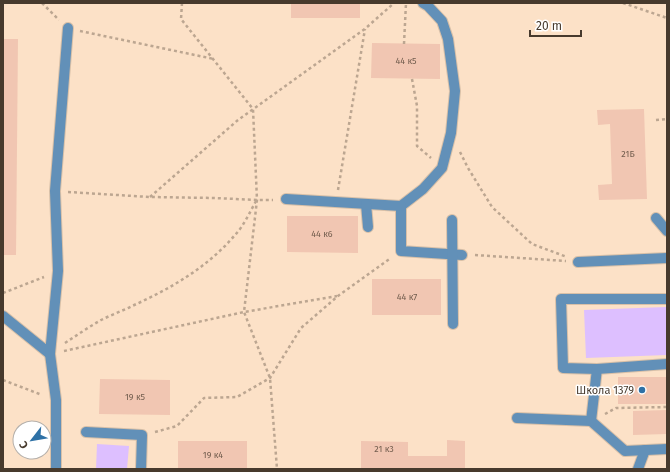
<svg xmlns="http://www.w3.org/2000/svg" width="670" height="472" font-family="'Fira Sans',sans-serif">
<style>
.green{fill:#ddbfff}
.building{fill:#f1c6b2}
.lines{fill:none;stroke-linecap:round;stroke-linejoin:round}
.minor-casing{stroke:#d8c0a8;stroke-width:12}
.path{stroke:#bca691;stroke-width:2.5;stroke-dasharray:3 3;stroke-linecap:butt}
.minor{stroke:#6290b8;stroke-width:10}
.poi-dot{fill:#2e71a6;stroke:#fff;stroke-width:1.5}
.labels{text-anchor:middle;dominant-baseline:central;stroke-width:3;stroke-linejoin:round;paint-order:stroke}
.number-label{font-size:9px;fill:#725d4e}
.poi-label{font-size:11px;fill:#473a2d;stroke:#fff;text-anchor:end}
</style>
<rect width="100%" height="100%" fill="#fce1c7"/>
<g class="green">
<polygon points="666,307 667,355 586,358 584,310"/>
<polygon points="97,444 129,446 127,469 96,469"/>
</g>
<g class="building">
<rect x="291" y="3" width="69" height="15"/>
<polygon points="3,39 18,39 16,255 3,255"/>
<polygon points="372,43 440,44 440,79 371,78"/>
<polygon points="644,109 647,199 599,200 598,185 612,184 610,124 598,125 597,110"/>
<polygon points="287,216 358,216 358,253 287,252"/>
<rect x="372" y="279" width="69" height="36"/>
<rect x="618" y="377" width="49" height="27"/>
<polygon points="100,379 170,380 170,415 99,414"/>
<polygon points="667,410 667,434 633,435 633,411"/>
<polygon points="447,440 465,441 465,469 361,469 361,441 408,442 408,456 447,456"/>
<rect x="178" y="441" width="69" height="28"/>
</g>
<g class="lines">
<g class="minor-casing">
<g id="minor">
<polyline points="423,3 428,6 442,21 448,39 455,91 451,133 442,168 423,189 401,206 401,251 462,255"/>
<polyline points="286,199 401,206"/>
<polyline points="366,204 368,227"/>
<polyline points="656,218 667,231"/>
<polyline points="452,220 453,324"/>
<polyline points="578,262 667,258"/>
<polyline points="3,316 50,354 58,271 55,191 68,28"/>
<polyline points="50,354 56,400 56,469"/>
<polyline points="597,369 563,368 561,299 667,299"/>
<polyline points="517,418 591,421 625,451 667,449"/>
<polyline points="591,421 597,369 667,364"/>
<polyline points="86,432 142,435 141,469"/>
<polyline points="638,469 645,450"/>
</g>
</g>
<g class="path">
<polyline points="42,3 59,20"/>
<polyline points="182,3 181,19 253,109 257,200 244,312 270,378 277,469"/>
<polyline points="623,3 667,18"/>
<polyline points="80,31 214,59"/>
<polyline points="404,44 406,3"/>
<polyline points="412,79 417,106 417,146 431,158"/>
<polyline points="656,120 667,119"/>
<polyline points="460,152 468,168 492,207 532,244 567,257"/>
<polyline points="338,190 365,29"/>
<polyline points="68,192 150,197 215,198 257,200 273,200"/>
<polyline points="150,197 238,120 366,28 394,3"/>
<polyline points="475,255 566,261"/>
<polyline points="3,293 44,277"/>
<path d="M 65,343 C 77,335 89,327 101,320 C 111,315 122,311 132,306 C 170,289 208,267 235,235 C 243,227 250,212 256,201"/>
<polyline points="64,351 244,312 337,296"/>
<polyline points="3,380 42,395"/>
<polyline points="605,414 616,408 667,407"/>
<polyline points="155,432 177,426 204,398 237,397 270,378 301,328 338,296 391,258"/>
</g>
<use href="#minor" class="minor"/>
</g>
<circle class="poi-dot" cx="642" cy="390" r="4"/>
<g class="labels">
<g class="number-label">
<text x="406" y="61">44 к5</text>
<text x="628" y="154">21Б</text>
<text x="322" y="234">44 к6</text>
<text x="407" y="297">44 к7</text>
<text x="135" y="397">19 к5</text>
<text x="384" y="449">21 к3</text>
<text x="213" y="455">19 к4</text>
</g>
<g class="poi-label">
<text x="634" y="390">Школа 1379</text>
</g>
</g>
<rect width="670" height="472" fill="none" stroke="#473a2d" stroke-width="8"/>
<g transform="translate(32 440) rotate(239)"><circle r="19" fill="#ffffff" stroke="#b5b0ab"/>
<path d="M0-3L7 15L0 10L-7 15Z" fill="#2e71a6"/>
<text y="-6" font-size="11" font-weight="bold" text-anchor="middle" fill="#473a2d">С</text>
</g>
<path d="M530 30v6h51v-6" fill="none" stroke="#473a2d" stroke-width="2"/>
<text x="536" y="30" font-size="12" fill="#473a2d" stroke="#ffffff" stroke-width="3" paint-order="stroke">20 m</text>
</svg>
